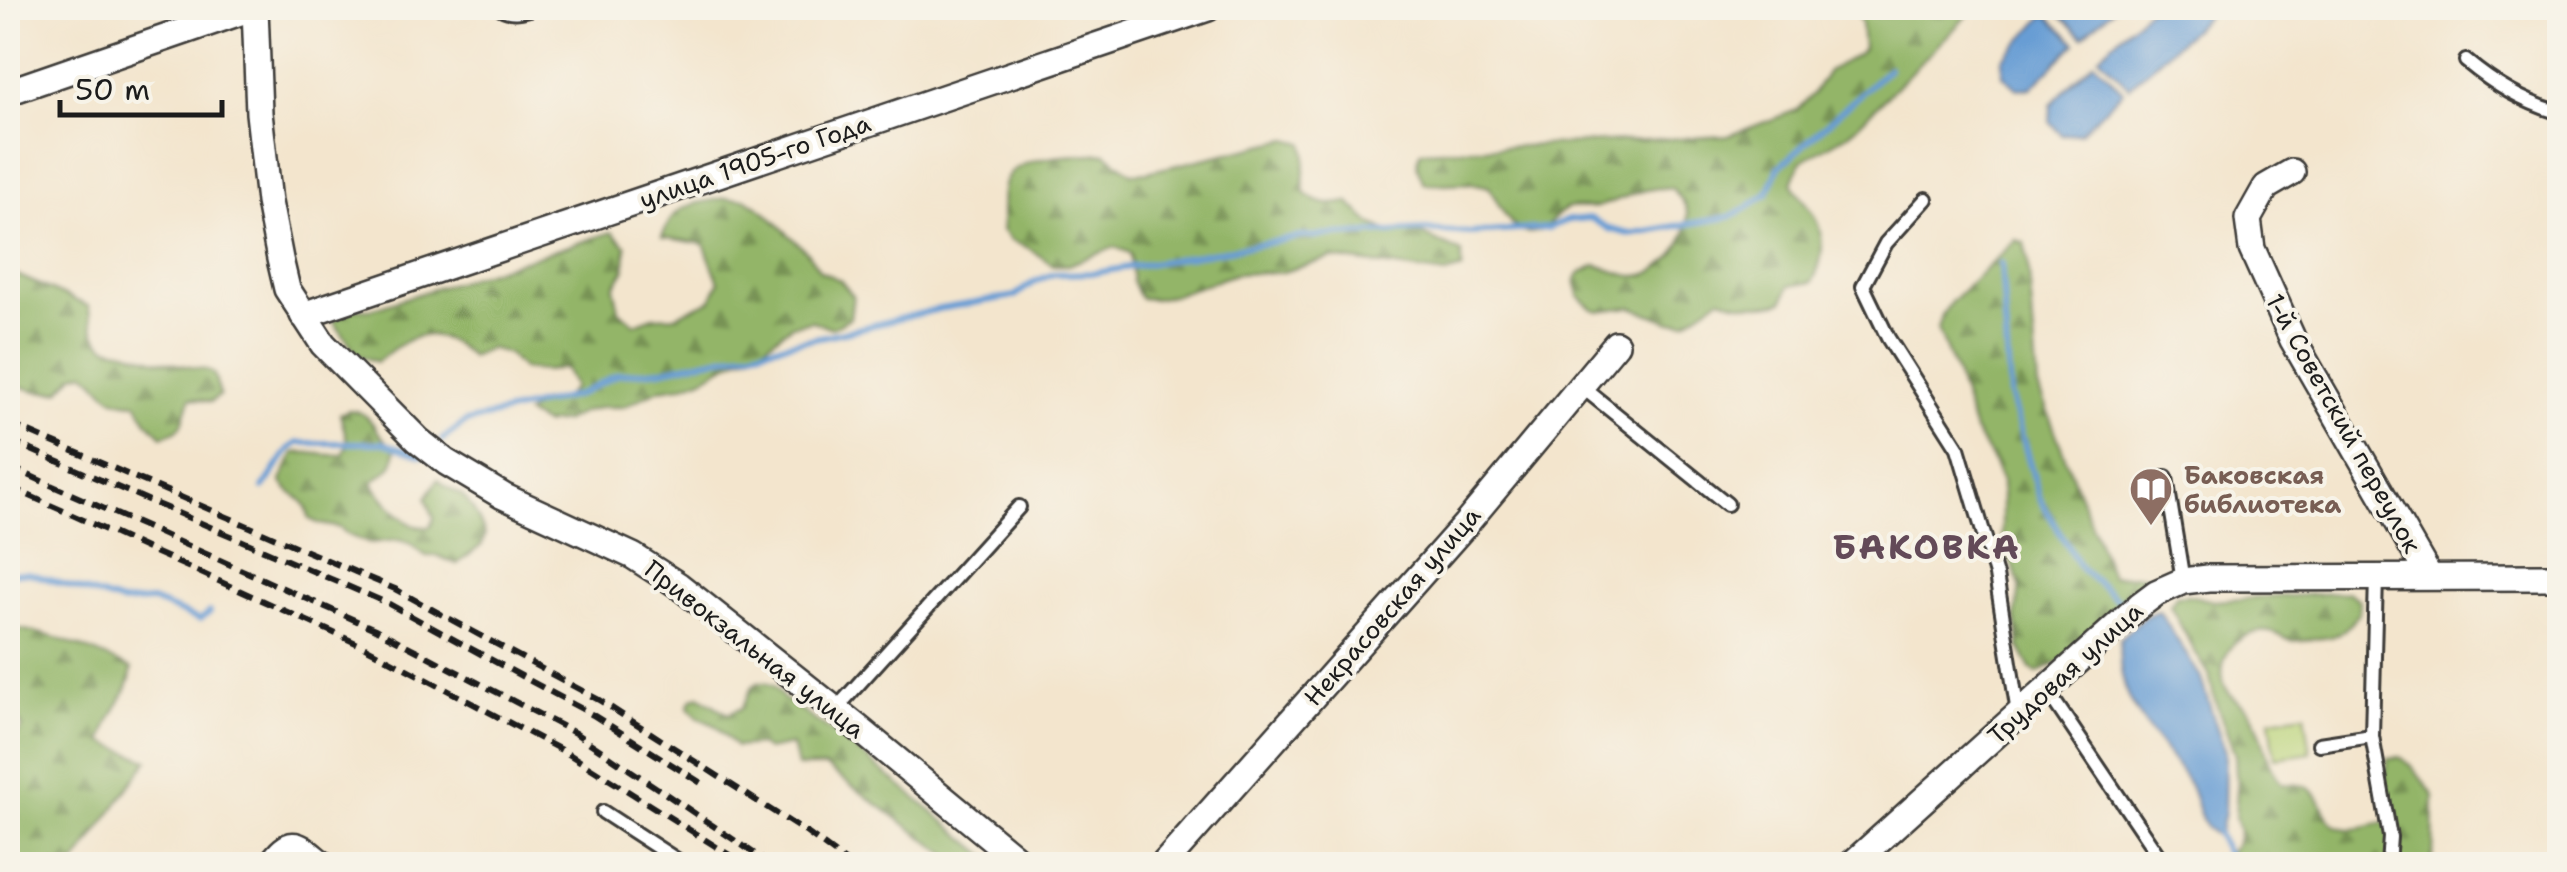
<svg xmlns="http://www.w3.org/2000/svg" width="2567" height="872" font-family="'Shantell Sans',sans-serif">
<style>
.forest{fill:url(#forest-firs);stroke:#586842;stroke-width:2.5}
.park{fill:#bad378;stroke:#6b784a;stroke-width:2.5}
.water{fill:#679dd4;stroke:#425c78;stroke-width:2.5}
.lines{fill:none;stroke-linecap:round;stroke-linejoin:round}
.stream{stroke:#679dd4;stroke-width:6}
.lane-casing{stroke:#3c3a37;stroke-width:18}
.street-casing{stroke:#3c3a37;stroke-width:30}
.lane{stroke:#fff;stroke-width:12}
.street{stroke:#fff;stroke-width:25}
.rail{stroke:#1c1c1c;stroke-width:6;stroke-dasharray:15 8;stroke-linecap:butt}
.labels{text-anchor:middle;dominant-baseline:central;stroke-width:8;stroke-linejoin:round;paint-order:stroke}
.street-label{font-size:25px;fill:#1c1c1c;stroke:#f7f3e8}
.education-label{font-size:25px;font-weight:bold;fill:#785e54;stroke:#f7f3e8;text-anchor:start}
.district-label{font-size:35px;font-weight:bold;letter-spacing:2.5px;fill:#634a58;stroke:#f7f3e8}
</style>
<defs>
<pattern id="forest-firs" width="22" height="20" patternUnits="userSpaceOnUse" patternTransform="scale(2.5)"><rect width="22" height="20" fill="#93b568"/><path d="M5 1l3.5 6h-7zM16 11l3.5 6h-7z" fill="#779255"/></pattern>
</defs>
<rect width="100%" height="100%" fill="#f7f3e8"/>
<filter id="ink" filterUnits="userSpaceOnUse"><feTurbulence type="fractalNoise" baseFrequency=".01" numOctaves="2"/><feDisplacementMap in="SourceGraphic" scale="20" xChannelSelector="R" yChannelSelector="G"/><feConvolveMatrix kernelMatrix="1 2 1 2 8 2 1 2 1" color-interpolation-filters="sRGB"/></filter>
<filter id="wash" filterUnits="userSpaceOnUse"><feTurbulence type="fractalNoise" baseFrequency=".0048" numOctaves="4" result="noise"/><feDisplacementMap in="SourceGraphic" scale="40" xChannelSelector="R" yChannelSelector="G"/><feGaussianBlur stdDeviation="2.25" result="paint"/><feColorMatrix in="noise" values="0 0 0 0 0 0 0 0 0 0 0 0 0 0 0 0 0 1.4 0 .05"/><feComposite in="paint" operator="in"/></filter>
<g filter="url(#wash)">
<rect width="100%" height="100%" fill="#f3e5cd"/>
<g class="forest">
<path d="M 1855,8 L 1975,8 L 1850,133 L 1800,162 L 1792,183 C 1798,196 1809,205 1815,218 C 1826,238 1823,263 1812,282 L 1789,286 L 1783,301 C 1764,308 1739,304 1720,298 L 1686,321 L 1671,322 L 1631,307 L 1598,311 L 1591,308 L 1579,296 L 1576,280 L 1580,273 L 1596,265 C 1608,268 1623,276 1635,276 C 1663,277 1696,235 1686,208 C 1684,201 1676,194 1672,188 C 1644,186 1624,199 1597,207 C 1587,209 1576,206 1566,209 C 1555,214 1552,224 1543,229 C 1514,245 1500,205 1489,187 C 1465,179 1448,187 1424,183 C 1418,171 1414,163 1421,151 L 1728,136 L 1797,110 L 1814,93 L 1828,71 L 1858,54 L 1863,48 L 1861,23 Z"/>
<path d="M 1288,139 L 1304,143 C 1309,165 1300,171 1305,193 C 1319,205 1329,206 1348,202 L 1373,225 L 1388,231 L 1419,233 L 1462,253 L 1462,269 L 1446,274 L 1331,258 L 1283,272 L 1235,274 L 1174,295 L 1155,299 L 1140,298 L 1133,284 L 1130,253 L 1115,247 L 1068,265 L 1053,265 L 1027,247 L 1011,241 L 1002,230 C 1003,215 1000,196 1005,182 C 1015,153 1079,156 1106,153 L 1131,173 L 1147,172 Z"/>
<path d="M 725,198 L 747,199 L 764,211 L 807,252 L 820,271 L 840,280 L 853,296 L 850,318 L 832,328 L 812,321 L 792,325 L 758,351 L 739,358 L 701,379 L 681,386 L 660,389 L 623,407 L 603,407 L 583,412 L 565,421 L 544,424 L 526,414 L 541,402 L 562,400 L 574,387 L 565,368 L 545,371 L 522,369 L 508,354 L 490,348 L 471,357 C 433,323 413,332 377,362 L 358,355 L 333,321 L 351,309 L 371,309 L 612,232 L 626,246 L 625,269 L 614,287 L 619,310 L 635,324 L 653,317 L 675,316 L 711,300 L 719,282 L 704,244 L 662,237 C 675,201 692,205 725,198 Z"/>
<polygon points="2016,240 2024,243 2028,261 2038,387 2111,576 2144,575 2144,583 2136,598 2060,662 2037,673 2031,669 2020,648 2016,617 2020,585 2002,538 2002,482 1992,459 1974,431 1956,374 1938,329 1942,315 1951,302"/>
<path d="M 8,271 L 88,306 C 92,318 91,333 101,342 C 109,351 120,348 130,352 C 155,361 181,365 207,370 L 214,374 L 220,395 L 211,402 L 191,398 C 181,417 189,430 162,436 L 147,421 L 137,403 C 104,403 107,388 85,372 L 74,375 L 60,391 C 38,394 28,389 8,382 Z"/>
<path d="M 349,410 C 369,412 371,423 382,437 C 386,441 391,445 395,450 C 395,472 386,469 373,482 C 377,494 402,520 413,525 C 420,528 422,527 430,527 L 434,518 L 426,498 L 438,479 C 445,487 452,489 461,495 C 471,502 480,522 485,534 L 482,545 L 457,564 L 438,556 L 426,556 L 409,543 L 399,540 L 368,543 L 348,535 L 340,528 L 320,524 L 309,519 C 307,494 291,499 281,481 L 294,453 C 311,450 326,458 343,454 L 348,444 L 340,414 Z"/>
<path d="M 2349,592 L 2359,600 L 2359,613 C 2351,622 2343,635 2330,637 C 2326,638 2294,641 2292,641 C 2284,639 2278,633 2270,632 C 2240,627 2214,657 2225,686 C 2230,699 2244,702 2251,713 C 2266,736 2263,761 2282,784 C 2289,785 2299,784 2306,787 C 2325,794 2321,823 2342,828 C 2357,832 2376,824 2390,821 L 2385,776 L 2388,759 L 2400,758 L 2411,765 L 2434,796 L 2433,864 L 2222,864 L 2237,842 L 2239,830 L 2235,817 L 2237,791 L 2235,755 L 2214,698 L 2209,674 L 2195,652 L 2170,606 L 2176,596 L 2188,595 L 2214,601 Z"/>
<path d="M 8,627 C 51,633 92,650 132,669 C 128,699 108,712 103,742 L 148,760 L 75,864 L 8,864 L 8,739 L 14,738 L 23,727 L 13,712 L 8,711 Z"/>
<polygon points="758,683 766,683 773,686 784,699 844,740 997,864 960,864 826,767 797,767 792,745 767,750 760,745 736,747 715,725 698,718 688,706 692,699 699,696 728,714 742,708 752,687"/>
</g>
<polygon class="park" points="2305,714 2311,753 2275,758 2270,719"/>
<g class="water">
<polygon points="2053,8 2114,8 2083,37"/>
<polygon points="2149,8 2216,8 2129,87 2099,56"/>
<polygon points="2046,14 2076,43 2032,87 2017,89 2003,75 2003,59"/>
<polygon points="2094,61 2123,91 2080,133 2062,135 2050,122 2051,104"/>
<path d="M 2159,611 L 2200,676 L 2225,752 L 2224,812 L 2219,837 C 2215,834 2210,832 2207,828 C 2198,816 2196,797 2189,784 C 2159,734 2114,707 2120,640 C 2131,629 2143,614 2159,611 Z"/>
</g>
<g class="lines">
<g class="stream">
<polyline points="2001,263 2010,395 2040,499 2081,569 2126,607"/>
<polyline points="442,440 466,422 578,395 618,374 660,370 849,331 939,309 1015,296 1034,282 1053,274 1095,273 1301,237 1426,230 1470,233 1548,228 1569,220 1590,218 1609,229 1629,234 1729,217 1747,208 1767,194 1779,167 1889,68"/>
<polyline points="263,488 289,449 298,443 384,443 422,456"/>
<polyline points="8,573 29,573 122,603 152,601 200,620 210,612"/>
<polyline points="2216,829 2231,864"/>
</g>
</g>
</g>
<g filter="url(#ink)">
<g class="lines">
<g class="lane-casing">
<g id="lane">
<path d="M 501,8 C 512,14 521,11 533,8"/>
<path d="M 2466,61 C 2495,85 2523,102 2560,113"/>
<polyline points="1926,199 1886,243 1863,286 1888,338 1958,448 1996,575 2018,713"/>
<polyline points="1581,386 1727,504"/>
<polyline points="2166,477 2183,581"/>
<polyline points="2046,689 2164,864"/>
<polyline points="835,710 1019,507"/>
<polyline points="2372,736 2390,837 2388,864"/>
<polyline points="2319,744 2372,736 2376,576"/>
<polyline points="603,812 683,864"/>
</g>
</g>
<g class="street-casing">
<g id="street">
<polyline points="255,8 259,113 269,202 280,259 287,289 323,344 418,440 446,462 503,496 633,556 678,585 857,727 1023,864"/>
<polyline points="8,92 252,8"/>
<polyline points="2292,172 2266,187 2248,219 2252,249 2293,340 2429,576"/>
<polyline points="303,315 1208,8"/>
<path d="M 271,864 C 293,835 297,844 322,864"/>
<polyline points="1164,864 1465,525 1616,344"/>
<polyline points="1852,864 2140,605 2156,593 2183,581 2208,578 2560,577"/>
</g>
</g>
<use href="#lane" class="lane"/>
<use href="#street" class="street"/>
<g class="rail">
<polyline points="8,423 395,589 599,700 807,833 849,864"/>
<polyline points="8,440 389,604 593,715 701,783"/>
<polyline points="8,466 375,629 575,733 770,864"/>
<polyline points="8,486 365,647 567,753 744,864"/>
</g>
</g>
</g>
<defs>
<g id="library-pin" transform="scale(2.25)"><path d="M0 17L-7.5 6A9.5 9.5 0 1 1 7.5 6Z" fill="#8d6e63" stroke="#f7f3e8"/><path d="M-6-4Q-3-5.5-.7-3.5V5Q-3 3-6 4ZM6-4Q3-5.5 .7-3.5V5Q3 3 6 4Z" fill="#fff"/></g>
</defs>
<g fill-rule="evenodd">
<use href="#library-pin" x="2151" y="489"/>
</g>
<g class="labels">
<g class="street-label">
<text transform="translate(755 161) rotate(-19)">улица 1905-го Года</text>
<text transform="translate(2344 423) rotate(61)">1-й Советский переулок</text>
<text transform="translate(1392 606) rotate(-49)">Некрасовская улица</text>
<text transform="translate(755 649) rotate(38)">Привокзальная улица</text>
<text transform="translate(2065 673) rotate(-42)">Трудовая улица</text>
</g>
<g class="education-label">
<text x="2184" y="475">Баковская<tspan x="2184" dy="29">библиотека</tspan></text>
</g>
<g class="district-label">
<text x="1927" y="546">БАКОВКА</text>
</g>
</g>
<rect width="2567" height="872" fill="none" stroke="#f7f3e8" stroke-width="40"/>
<path d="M60 100v15h162v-15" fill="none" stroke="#1c1c1c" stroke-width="5"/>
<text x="75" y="100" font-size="30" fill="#1c1c1c" stroke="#f7f3e8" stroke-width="8" paint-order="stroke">50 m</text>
</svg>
